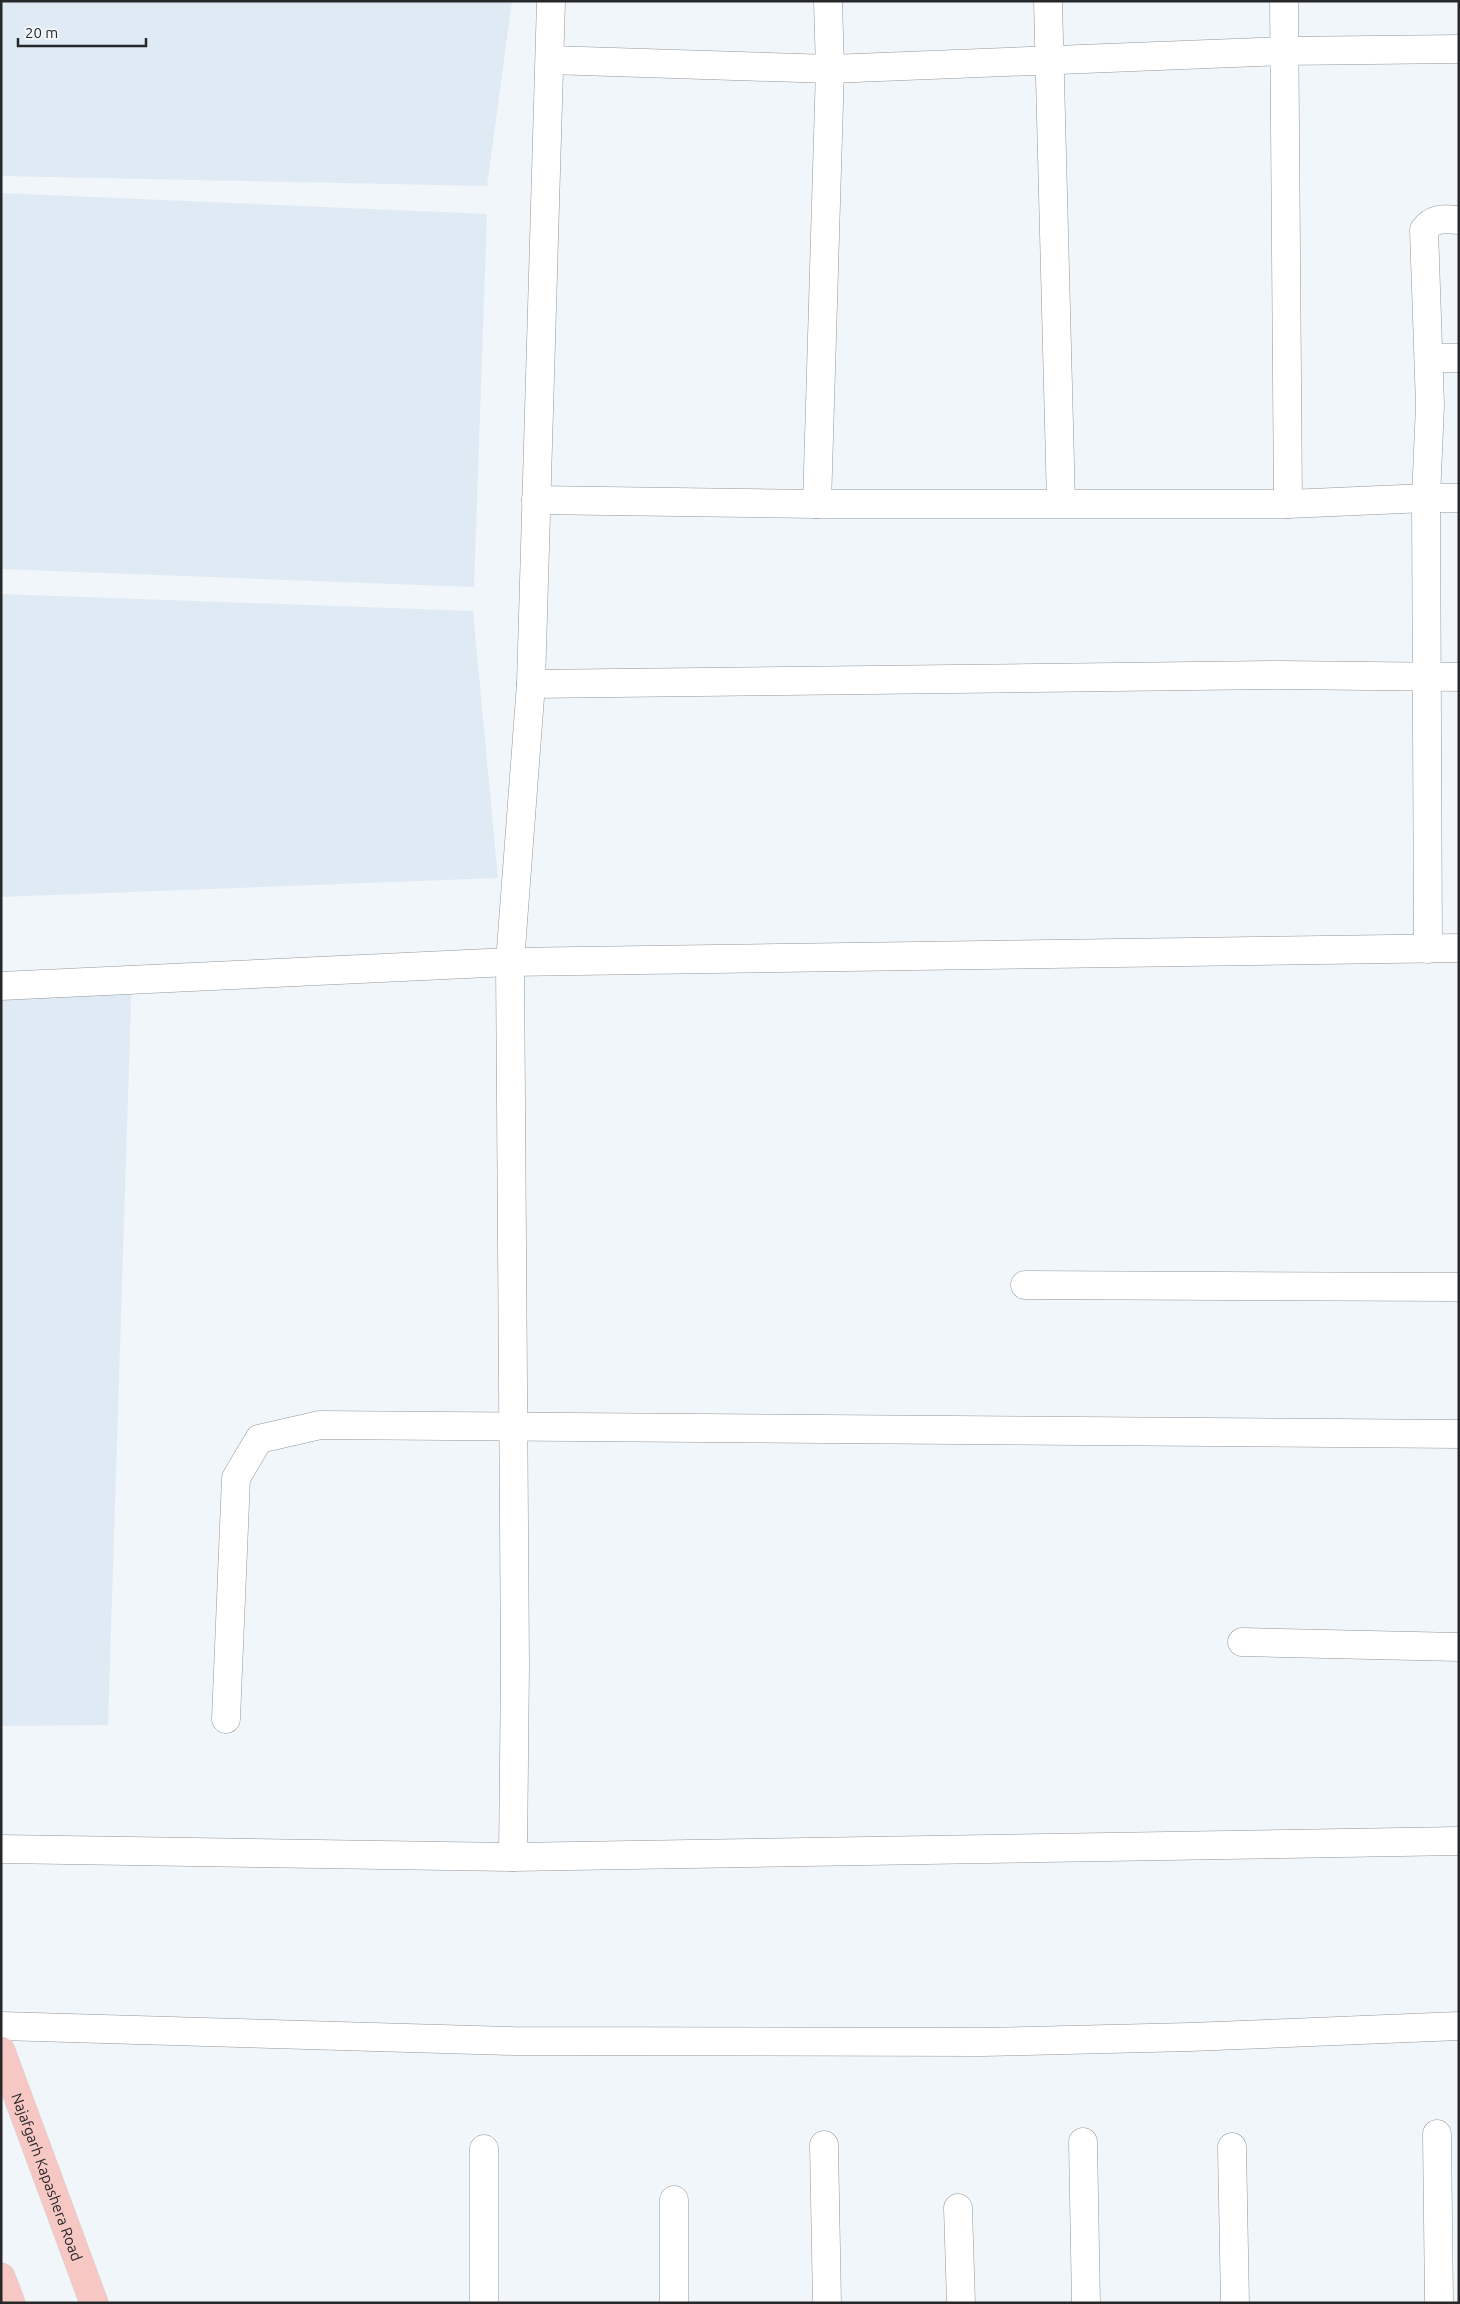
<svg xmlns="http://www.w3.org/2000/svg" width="1460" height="2304" font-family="Ubuntu,sans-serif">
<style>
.built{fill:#dfeaf4}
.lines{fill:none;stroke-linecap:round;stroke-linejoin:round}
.minor-casing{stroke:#93979b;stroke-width:29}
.major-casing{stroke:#d4d4d4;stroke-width:29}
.minor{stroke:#fff;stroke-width:28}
.major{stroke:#f7c7c4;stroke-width:28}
.labels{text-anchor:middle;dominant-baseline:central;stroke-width:4;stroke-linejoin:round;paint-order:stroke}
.street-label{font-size:15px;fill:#262829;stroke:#f1f6fa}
</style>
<rect width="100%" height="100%" fill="#f1f6fa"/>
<g class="built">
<polygon points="1,1 512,1 487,186 1,176"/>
<polygon points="1,193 487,214 474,587 1,569"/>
<polygon points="1,594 473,611 498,878 1,897"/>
<polygon points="132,971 108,1725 1,1726 1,982"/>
</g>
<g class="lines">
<g class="minor-casing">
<g id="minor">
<polyline points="551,1 531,684 510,962 515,1665 513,1857 1459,1841"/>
<polyline points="1048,1 1061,502"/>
<polyline points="1284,1 1288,504"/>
<polyline points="550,60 830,69 1284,51 1459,49"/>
<polyline points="1429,358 1459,358"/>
<path d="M 536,500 L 817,504 L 1288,504 L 1426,498 L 1430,405 L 1424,230 C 1433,217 1444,219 1459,220"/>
<polyline points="817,504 830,69 828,1"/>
<polyline points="531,684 1280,675 1459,677"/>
<polyline points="1428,949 1426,498 1459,498"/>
<polyline points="1,986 510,962 1459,948"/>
<polyline points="1025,1285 1459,1287"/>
<polyline points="1242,1642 1459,1647"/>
<polyline points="226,1719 236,1478 259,1439 320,1425 1459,1434"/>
<polyline points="1,1849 513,1857"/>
<polyline points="1,2026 513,2041 982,2042 1190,2037 1459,2026"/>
<polyline points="1437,2134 1439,2303"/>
<polyline points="1083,2142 1086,2303"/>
<polyline points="824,2145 827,2303"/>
<polyline points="1232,2147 1235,2303"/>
<polyline points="958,2208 961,2303"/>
<polyline points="484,2303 484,2149"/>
<polyline points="674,2303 674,2200"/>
</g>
</g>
<g class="major-casing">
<g id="major">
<path id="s1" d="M 1,2051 L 94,2303"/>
<polyline points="1,2277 11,2303"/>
</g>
</g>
<use href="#minor" class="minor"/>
<use href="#major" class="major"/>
</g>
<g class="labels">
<g class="street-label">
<text stroke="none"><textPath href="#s1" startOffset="134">Najafgarh Kapashera Road</textPath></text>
</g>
</g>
<rect width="1460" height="2304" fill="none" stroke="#262829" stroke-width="5"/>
<path d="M18 38v8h128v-8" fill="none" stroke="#262829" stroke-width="2.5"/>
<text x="25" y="38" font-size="15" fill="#262829" stroke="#f1f6fa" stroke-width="4" paint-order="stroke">20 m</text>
</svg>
